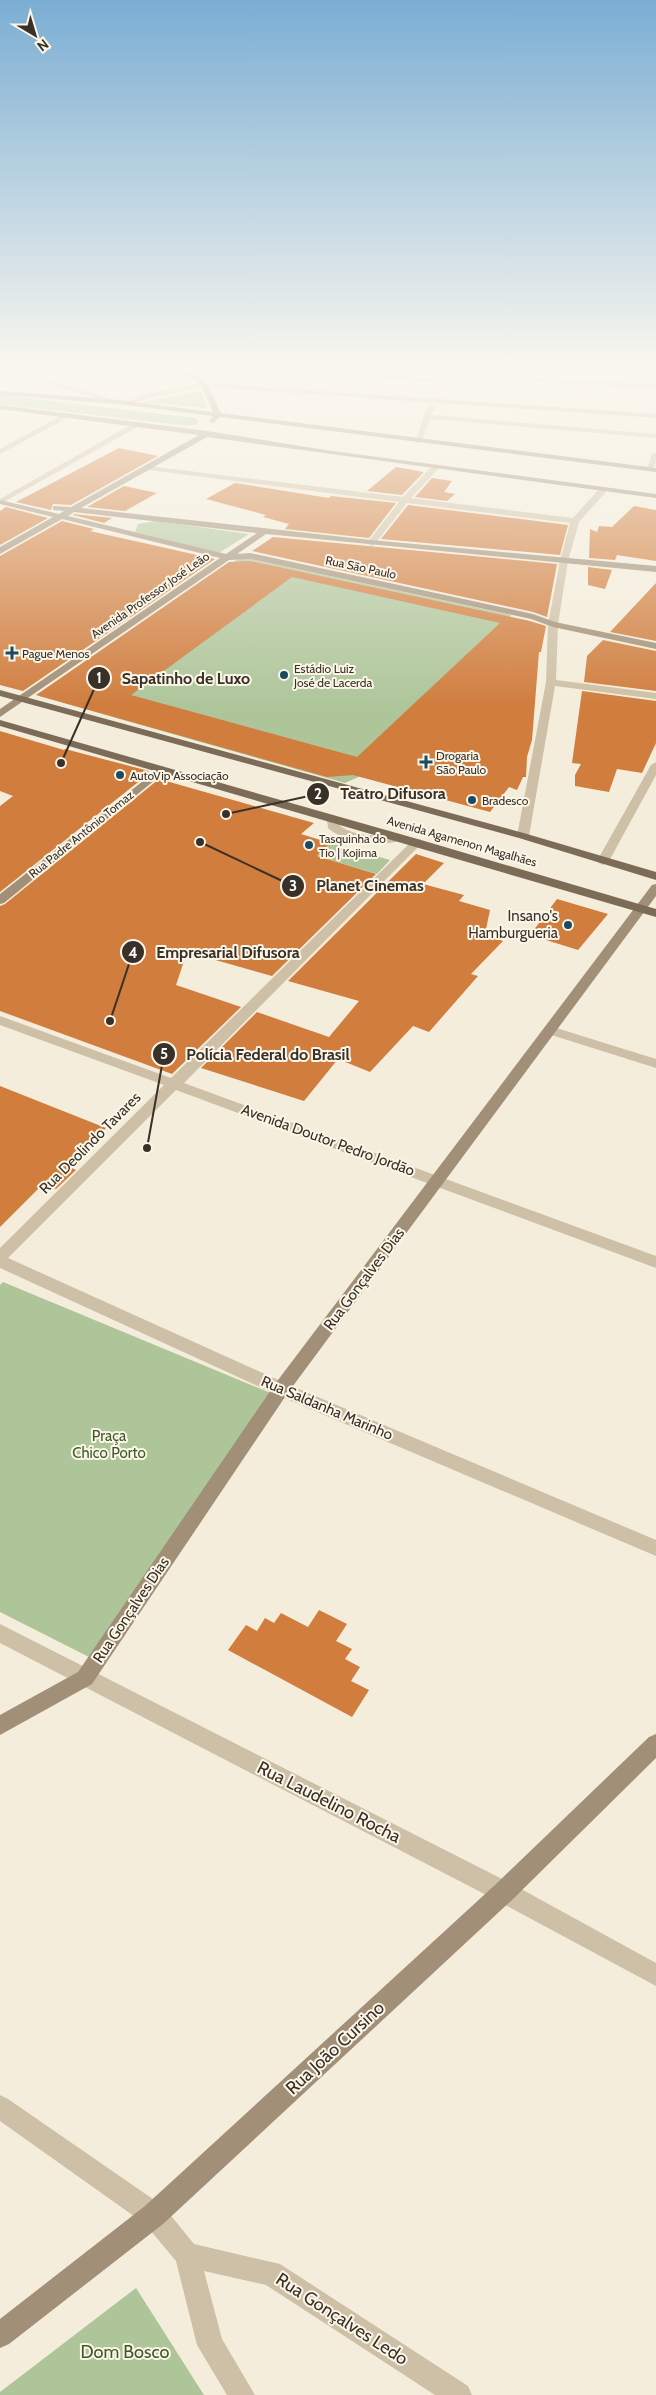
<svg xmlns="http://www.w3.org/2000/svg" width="656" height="2395" font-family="Cabin,sans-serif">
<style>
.green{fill:#aec59a}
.building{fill:#d07d3e;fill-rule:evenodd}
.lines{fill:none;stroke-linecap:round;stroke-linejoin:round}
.street{fill:#cdc0a6;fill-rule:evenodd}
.secondary{fill:#a18f77;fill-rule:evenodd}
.primary{fill:#7c6b57;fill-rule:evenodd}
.poi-dot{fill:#194c5e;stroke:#fbf6e8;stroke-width:2}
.labels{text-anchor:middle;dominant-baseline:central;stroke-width:4;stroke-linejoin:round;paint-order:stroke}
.far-street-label{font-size:12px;fill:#393028;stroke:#fbf6e8}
.far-poi-label{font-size:12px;fill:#393028;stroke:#fbf6e8;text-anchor:start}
.poi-label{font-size:15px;fill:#393028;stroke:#fbf6e8;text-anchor:end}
.street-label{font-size:15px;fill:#393028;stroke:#fbf6e8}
.park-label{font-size:15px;fill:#3e5929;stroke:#fbf6e8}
.near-street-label{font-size:18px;fill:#393028;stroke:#fbf6e8}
.near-park-label{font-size:18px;fill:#3e5929;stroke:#fbf6e8}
.leader{fill:none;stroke:#393028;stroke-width:2}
.callout-dot{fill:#393028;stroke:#fbf6e8;stroke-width:2}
.mark-label{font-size:15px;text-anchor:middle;font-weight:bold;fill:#fff}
.callout-label{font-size:16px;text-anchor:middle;font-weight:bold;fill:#393028;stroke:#fbf6e8;stroke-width:4;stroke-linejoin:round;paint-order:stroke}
</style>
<rect width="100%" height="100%" fill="#f4eddb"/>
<g class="green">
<polygon points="201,391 207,408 144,402"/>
<polygon points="0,395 195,418 199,422 196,425 189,426 0,404"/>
<polygon points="156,521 249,534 219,553 135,532 138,524"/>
<polygon points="241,557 511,615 457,733 345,783 39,696"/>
<polygon points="330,843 390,860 377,874 317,856"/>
<polygon points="3,1282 273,1394 89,1657 0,1612 0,1285"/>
<polygon points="136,2288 204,2395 0,2395 0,2392"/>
</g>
<g class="building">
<polygon points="119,448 158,456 71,505 53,504 51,510 16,502"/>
<polygon points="396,467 424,472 402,495 367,491"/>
<polygon points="432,478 452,481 444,492 455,494 447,501 415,497"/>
<polygon points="235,483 329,498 331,496 396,503 369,538 285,529 289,524 263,517 266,515 206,499"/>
<polygon points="124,486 157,493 125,511 87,507"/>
<polygon points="408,505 513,518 568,525 560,555 381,539"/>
<polygon points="634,506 656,510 656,561 617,555 615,560 589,558 590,529 597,532 599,526 612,527"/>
<polygon points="6,507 48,518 0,545 0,511"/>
<polygon points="74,514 112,518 104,523 73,515"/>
<polygon points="62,521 94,529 90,531 215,559 23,691 0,685 0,556"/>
<polygon points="273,537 557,564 547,617 533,612 252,551"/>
<path d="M 250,561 L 530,621 L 546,626 L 541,652 L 539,652 L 532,740 L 527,757 L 526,777 L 523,777 L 517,790 L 509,787 L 490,812 L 353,775 L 327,777 L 36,695 L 229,562 ZM 292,577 L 500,623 L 357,757 L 131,695 Z"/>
<polygon points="588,567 612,570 605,589 588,585"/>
<polygon points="656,583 656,641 610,632"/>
<polygon points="603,640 656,651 656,691 584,682 587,656"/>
<polygon points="582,691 656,701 656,743 642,773 617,769 609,792 575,786 575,775 581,764 572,763"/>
<polygon points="0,731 64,750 65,749 149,771 145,775 147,775 0,892 0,806 13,796 0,791"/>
<polygon points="159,779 314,823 301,834 330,843 317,856 376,874 272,976 187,952 176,985 241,1007 172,1074 0,1011 0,906 5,904"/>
<polygon points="416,854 444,863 423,884 464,895 459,901 490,910 485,934 503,941 471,974 478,976 429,1032 413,1026 370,1072 338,1059 304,1101 201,1068 257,1012 329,1037 359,1001 288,981"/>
<polygon points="557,899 608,914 578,950 530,935"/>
<polygon points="0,1086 106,1128 67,1166 76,1170 56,1189 43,1184 0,1227"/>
<polygon points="319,1610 347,1624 336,1641 352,1649 345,1659 360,1667 351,1681 369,1690 352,1717 228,1650 246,1625 257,1631 265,1618 274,1623 281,1613 308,1627"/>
</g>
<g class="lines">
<g class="street">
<polygon points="7,371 18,371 123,402 116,404"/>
<polygon points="296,371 331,371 441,379 444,381 441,383"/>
<polygon points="533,378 656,385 656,389 531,381"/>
<polygon points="205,383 656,414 656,418 205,387 149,398 128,405 124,403 144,394"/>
<polygon points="431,405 435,407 432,415 656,434 656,438 430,419 422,441 415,443 427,407"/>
<polygon points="66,413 73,415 0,454 0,449"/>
<polygon points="136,422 143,424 0,504 0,499"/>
<polygon points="656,452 656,462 653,469 646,471 652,454"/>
<polygon points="433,465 440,467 411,498 573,518 600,488 606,488 606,492 579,522 568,561 558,624 556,680 656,693 656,699 555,686 529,836 523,839 517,836 546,682 548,624 560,561 570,523 407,503 374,545 371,546 367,543 399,502 148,470 144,468 148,466 403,497"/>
<polygon points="656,762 656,775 609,861 603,865 599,863 597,861 651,765"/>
<path d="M 333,815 L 339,818 L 340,826 C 348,831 357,834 366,835 C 377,837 399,830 406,837 C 392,850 340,841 328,828 L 327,818 Z"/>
<polygon points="417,839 421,840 423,842 421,844 184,1083 656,1256 656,1268 176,1090 8,1258 287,1384 656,1540 656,1556 275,1394 0,1268 0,1248 164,1085 0,1025 0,1016 171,1078 413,840"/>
<polygon points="550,1026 656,1059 656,1068 545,1033 543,1030 545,1027"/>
<polygon points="0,1624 512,1884 656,1963 656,1986 496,1900 0,1643"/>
<polygon points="0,2095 8,2099 163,2206 194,2244 280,2264 468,2386 472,2395 435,2395 266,2285 204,2271 222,2339 255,2395 227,2395 197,2345 176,2261 145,2224 0,2121"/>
</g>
<g class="secondary">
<path d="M 181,371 C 205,371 212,394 221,413 L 656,468 L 656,472 L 220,417 L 213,423 L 209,421 L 213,416 L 119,404 L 0,395 L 0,391 L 119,400 L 213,412 L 202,386 Z"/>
<path d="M 0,405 L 208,431 L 325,450 L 656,494 L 656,498 L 207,437 L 81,508 L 371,540 L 656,566 L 656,572 L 266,534 L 237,554 L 250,553 L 533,614 L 555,622 L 656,643 L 656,649 L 553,627 L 531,619 L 250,559 L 229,560 L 0,717 L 0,709 L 220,558 L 62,519 L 0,554 L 0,547 L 53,517 L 0,504 L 0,500 L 59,514 L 64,511 L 53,510 L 53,506 L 71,507 L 199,435 L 0,409 ZM 74,512 L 257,533 L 226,554 L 68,516 Z"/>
<polygon points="162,766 167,769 166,771 4,903 0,904 0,894"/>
<polygon points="656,884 656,896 287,1394 92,1684 0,1735 0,1715 78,1672 275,1384 652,885"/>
<polygon points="656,1734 656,1758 512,1900 163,2224 9,2344 0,2348 0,2319 145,2206 496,1884 649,1737"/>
</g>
<g class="primary">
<polygon points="0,690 527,834 656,872 656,880 519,838 0,696"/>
<polygon points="0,720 421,840 656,909 656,917 0,726"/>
</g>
</g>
<linearGradient id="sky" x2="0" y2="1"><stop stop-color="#7baed3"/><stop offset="0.52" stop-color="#faf7ef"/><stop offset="1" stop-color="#faf7ef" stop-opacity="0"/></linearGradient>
<rect width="656" height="707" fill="url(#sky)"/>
<g class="poi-dot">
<path d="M9.5 645.5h5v5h5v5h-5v5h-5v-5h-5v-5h5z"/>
<circle cx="284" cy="675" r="5"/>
<path d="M423.5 754.5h5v5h5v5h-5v5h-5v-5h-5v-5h5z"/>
<circle cx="120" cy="775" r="5"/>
<circle cx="472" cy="800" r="5"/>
<circle cx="309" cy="845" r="5"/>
<circle cx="568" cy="925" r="5"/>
</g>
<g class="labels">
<g class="far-street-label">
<text transform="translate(361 567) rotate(12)">Rua São Paulo</text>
<text transform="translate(150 595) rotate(-35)">Avenida Professor José Leão</text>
<text transform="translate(81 834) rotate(-39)">Rua Padre Antônio Tomaz</text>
<text transform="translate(462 841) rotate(16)">Avenida Agamenon Magalhães</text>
</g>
<g class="far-poi-label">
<text x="22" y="653">Pague Menos</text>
<text x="294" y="668">Estádio Luiz<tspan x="294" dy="14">José de Lacerda</tspan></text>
<text x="436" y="755">Drogaria<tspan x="436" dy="14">São Paulo</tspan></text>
<text x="130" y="775">AutoVip Associação</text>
<text x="482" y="800">Bradesco</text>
<text x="319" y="838">Tasquinha do<tspan x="319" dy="14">Tio | Kojima</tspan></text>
</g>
<g class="poi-label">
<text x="558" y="916">Insano's<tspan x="558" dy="17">Hamburgueria</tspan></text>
</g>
<g class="street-label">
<text transform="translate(328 1140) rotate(20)">Avenida Doutor Pedro Jordão</text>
<text transform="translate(90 1143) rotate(-45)">Rua Deolindo Tavares</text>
<text transform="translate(364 1279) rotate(-53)">Rua Gonçalves Dias</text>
<text transform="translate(327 1408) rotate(23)">Rua Saldanha Marinho</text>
<text transform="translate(131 1610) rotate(-56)">Rua Gonçalves Dias</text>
</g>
<g class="park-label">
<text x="109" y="1436">Praça<tspan x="109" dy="17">Chico Porto</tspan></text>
</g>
<g class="near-street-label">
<text transform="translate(329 1802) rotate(27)">Rua Laudelino Rocha</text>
<text transform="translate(335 2048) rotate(-43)">Rua João Cursino</text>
<text transform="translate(342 2319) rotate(33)">Rua Gonçalves Ledo</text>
</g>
<g class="near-park-label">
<text x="125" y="2352">Dom Bosco</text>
</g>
</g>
<path class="leader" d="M61 763L99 678M226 814L318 794M200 842L293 886M110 1021L133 952M147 1148L164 1054"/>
<g class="callout-dot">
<circle cx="61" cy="763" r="5"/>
<circle cx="226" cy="814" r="5"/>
<circle cx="200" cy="842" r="5"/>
<circle cx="110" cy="1021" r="5"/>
<circle cx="147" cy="1148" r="5"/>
<circle cx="99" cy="678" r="12"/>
<circle cx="318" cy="794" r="12"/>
<circle cx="293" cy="886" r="12"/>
<circle cx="133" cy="952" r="12"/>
<circle cx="164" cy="1054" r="12"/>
</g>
<g class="mark-label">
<text x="99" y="683">1</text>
<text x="318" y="799">2</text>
<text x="293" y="891">3</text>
<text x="133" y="958">4</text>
<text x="164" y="1059">5</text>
</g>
<g class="callout-label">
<text x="186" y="684">Sapatinho de Luxo</text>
<text x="393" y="799">Teatro Difusora</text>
<text x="370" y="891">Planet Cinemas</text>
<text x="228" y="958">Empresarial Difusora</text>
<text x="268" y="1060">Polícia Federal do Brasil</text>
</g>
<g transform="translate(35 35) rotate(142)" stroke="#fbf6e8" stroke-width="4" paint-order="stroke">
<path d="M0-4L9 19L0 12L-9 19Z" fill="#393028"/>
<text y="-8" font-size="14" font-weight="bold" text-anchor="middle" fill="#393028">N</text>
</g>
</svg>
